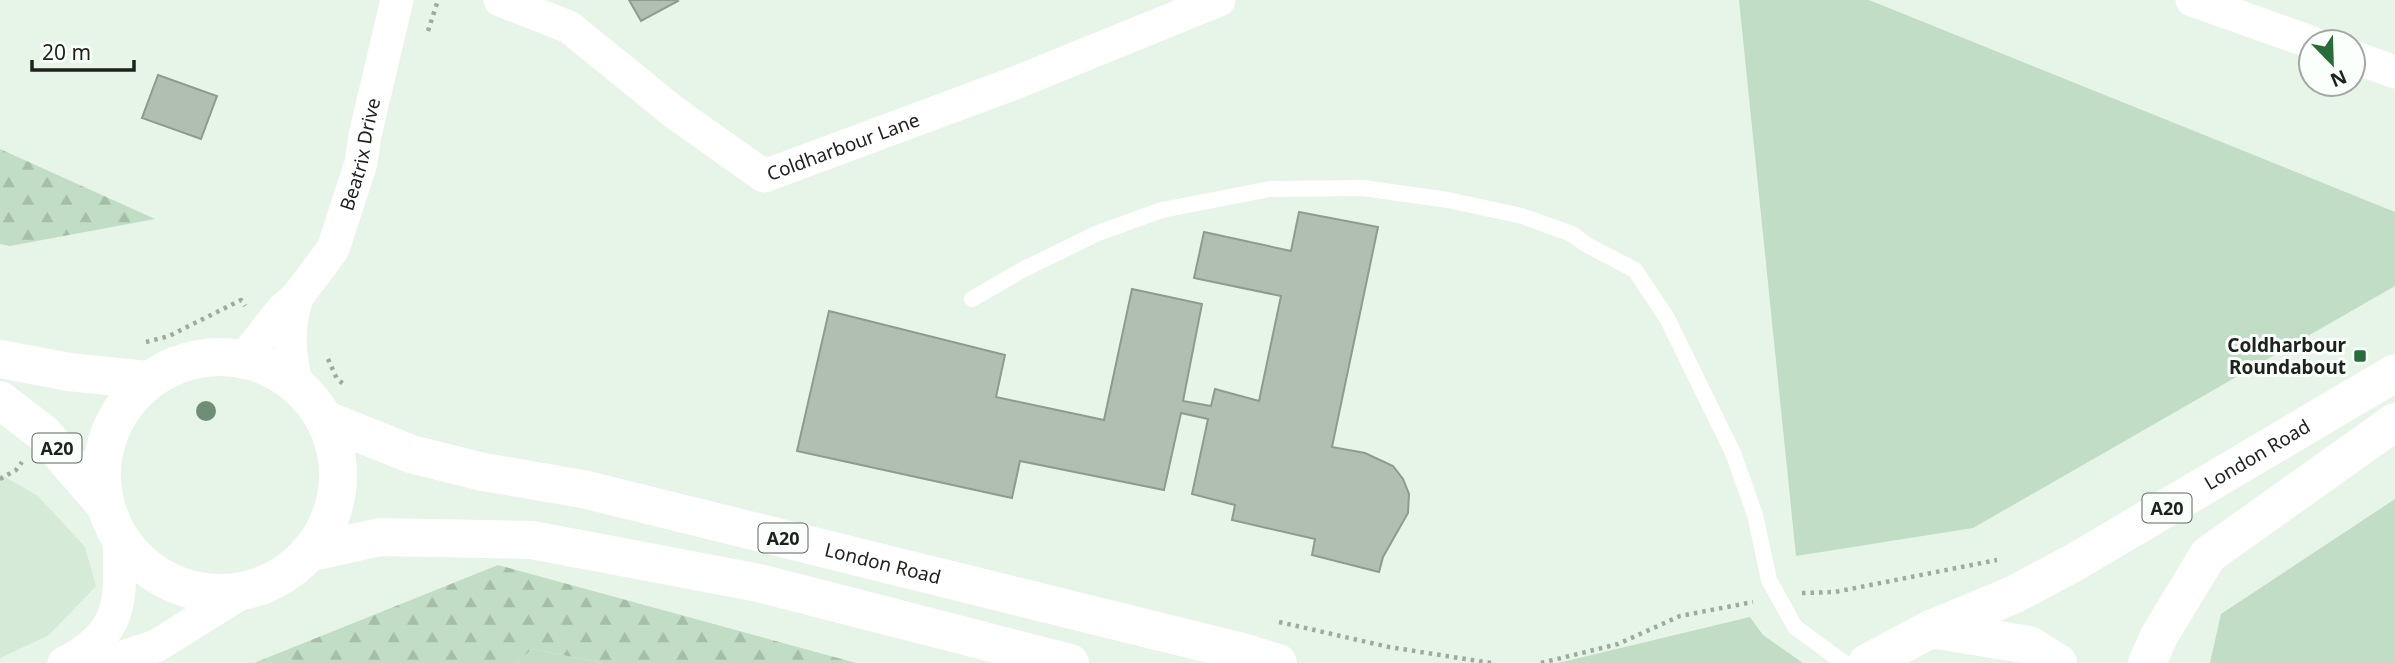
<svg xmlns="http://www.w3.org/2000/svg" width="2395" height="663" font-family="'Noto Sans',sans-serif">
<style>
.built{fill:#d5ead7}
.green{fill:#c1ddc5}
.forest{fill:url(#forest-firs)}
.building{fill:#b0bfb2;stroke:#8d9c8f;stroke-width:2}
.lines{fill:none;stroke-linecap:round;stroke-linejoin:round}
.path{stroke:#9eaa9f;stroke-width:4.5;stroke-dasharray:3.5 5;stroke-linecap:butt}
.lane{stroke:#fff;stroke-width:16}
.street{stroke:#fff;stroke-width:33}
.primary{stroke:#fff;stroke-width:38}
.tree{fill:#6f8e76}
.poi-dot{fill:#286d39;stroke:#fbfffc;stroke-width:2.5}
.labels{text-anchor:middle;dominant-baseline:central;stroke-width:6;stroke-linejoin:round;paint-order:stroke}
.shield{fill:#fbfffc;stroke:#606460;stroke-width:2}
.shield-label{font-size:18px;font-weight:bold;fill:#1d221d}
.street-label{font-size:19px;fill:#1d221d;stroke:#fbfffc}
.poi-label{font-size:19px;font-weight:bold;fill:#1d221d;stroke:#fbfffc;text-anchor:end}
</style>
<defs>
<pattern id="forest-firs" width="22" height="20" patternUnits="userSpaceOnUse" patternTransform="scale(1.75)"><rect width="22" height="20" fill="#c1ddc5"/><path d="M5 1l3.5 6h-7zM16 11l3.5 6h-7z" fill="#a5bda9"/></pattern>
</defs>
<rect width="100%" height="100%" fill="#e6f5e7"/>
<polygon class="built" points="0,474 38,496 85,547 96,586 49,635 0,658"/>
<g class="green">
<polygon points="1739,0 1869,0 2395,212 2395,286 1973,528 1796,556"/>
<polygon points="2395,499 2395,663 2210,663 2221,614"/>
<polygon points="1750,617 1763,635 1803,663 1558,663"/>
<polygon points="532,649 603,663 517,663"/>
</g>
<g class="forest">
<polygon points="0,149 155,219 10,246 0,244"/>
<polygon points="498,565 856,663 603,663 532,649 517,663 254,663"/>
</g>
<g class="building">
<polygon points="629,0 677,0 678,1 641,21"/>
<polygon points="158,75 217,96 201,139 142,118"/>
<polygon points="1299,212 1378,227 1332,447 1365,453 1393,466 1403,479 1409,494 1408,513 1383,557 1379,572 1312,555 1315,539 1232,520 1235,505 1192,494 1208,419 1181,413 1164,490 1020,461 1012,498 797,451 829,311 1005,355 996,397 1104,420 1132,289 1202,304 1183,401 1211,406 1215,389 1259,401 1281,296 1194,278 1204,232 1291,251"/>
</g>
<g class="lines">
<g class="path">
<polyline points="428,31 438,0"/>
<polyline points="146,342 169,336 241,300 245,306"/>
<polyline points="328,359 337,379 346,386"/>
<polyline points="0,479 16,470 22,462"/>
<polyline points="1802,593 1835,592 1997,560"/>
<polyline points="1279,622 1389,647 1491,663"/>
<polyline points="1541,663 1618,644 1680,616 1753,602"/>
</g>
<polyline class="lane" points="972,299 1024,269 1098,233 1162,210 1270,189 1363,188 1448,200 1522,216 1572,234 1587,245 1635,270 1667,318 1733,453 1755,515 1769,580 1795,627 1844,663"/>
<g class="street">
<path id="s1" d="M 500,0 L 569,27 L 675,113 L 764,176 L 1015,83 L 1219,0"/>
<polyline points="2192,0 2311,42"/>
<polyline points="2353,57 2395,72"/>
<path id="s2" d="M 241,362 L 283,309 L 297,297 L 333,249 L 361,163 L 365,135 L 397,0"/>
<path d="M 296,383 C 289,351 287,329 297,297"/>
<path d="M 64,663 C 126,632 120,598 119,538"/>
<polyline points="105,663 156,646 246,590"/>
</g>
<g class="primary">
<circle cx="220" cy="475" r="118"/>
<polyline points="0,359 69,372 147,380"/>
<polyline points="0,400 43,433 105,505"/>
<path id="s3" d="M 326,420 L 411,454 L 483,472 L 583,489 L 1242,652 L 1278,663"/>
<polyline points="308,553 380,537 532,540 759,583 1070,663"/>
<polyline points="1931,629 2029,645 2058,663"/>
<path id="s4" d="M 1867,663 L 1931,629 L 2013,595 L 2075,562 L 2395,373"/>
<polyline points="2147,663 2159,636 2208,555 2395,422"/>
</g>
</g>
<circle class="tree" cx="206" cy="411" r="10"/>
<rect class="poi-dot" x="2353" y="349" width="14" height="14" rx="3.5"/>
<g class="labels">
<g class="shield">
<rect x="32.5" y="433.5" width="49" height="29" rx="5"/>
<rect x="2142.5" y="493.5" width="49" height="29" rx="5"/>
<rect x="758.5" y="523.5" width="49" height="29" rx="5"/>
</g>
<g class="shield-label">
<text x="57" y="448">A20</text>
<text x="2167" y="508">A20</text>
<text x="783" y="538">A20</text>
</g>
<g class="street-label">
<text stroke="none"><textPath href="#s1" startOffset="404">Coldharbour Lane</textPath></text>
<text stroke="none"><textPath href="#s2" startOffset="245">Beatrix Drive</textPath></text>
<text stroke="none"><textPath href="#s4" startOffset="443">London Road</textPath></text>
<text stroke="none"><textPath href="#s3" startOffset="576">London Road</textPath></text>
</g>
<g class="poi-label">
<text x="2346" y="345">Coldharbour<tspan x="2346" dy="22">Roundabout</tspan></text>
</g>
</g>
<g transform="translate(2332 63) rotate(157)"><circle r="33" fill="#fbfffc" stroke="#a2a7a3" stroke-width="2"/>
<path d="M0-5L12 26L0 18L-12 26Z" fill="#286d39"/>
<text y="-10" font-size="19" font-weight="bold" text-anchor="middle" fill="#1d221d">N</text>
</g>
<path d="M32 60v10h102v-10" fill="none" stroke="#1d221d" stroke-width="3.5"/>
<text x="42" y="60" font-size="21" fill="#1d221d" stroke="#fbfffc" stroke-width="5" paint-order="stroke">20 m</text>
</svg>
